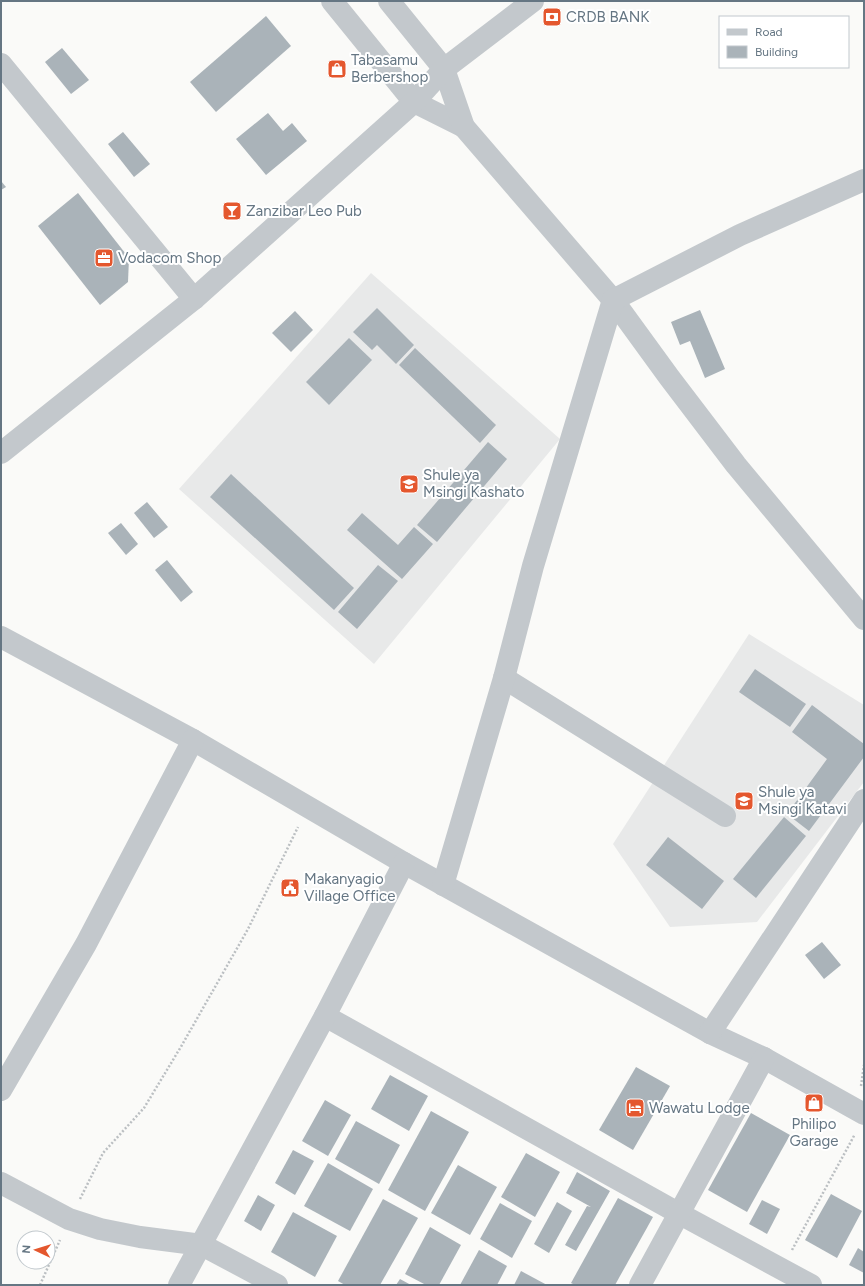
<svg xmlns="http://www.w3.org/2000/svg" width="865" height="1286" font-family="Figtree,sans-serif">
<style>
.built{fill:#e8e9e9}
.building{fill:#aab3b9}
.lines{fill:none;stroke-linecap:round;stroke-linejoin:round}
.path{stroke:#bbbfc2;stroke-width:2.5;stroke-dasharray:2 2;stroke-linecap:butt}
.minor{stroke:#c3c8cc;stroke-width:22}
.labels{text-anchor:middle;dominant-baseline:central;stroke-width:4;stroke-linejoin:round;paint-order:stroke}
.poi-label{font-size:15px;fill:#657683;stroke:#fff;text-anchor:start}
</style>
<rect width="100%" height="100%" fill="#fafaf8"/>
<g class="built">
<polygon points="371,273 560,439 374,664 179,489"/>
<polygon points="749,634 864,705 864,782 757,922 670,927 613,844"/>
</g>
<g class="building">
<polygon points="266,16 291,46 216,112 190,82"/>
<polygon points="62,48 89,80 71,94 45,62"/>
<polygon points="268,113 283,131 292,123 307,141 266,175 236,139"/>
<polygon points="123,132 150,164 134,177 108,144"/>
<polygon points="1,181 6,187 1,190"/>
<polygon points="78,193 129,258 128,282 100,305 38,226"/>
<polygon points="377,308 414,345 396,364 377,345 372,350 353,332"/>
<polygon points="700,310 725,369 705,378 690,341 680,345 671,322"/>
<polygon points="295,311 313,330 291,352 272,333"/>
<polygon points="349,338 372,360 329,405 306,382"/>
<polygon points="415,348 496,425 480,443 399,365"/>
<polygon points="488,442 507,459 437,542 417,525"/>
<polygon points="231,474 354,588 334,610 210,497"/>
<polygon points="147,502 168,527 154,538 134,513"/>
<polygon points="362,513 398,545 414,527 433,544 402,579 347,530"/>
<polygon points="121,523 138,544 126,555 108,533"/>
<polygon points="167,560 193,592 181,602 155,570"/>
<polygon points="378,565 398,581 357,629 338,612"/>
<polygon points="755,669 806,704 790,727 739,692"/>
<polygon points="812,705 864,744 864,757 809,831 787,814 827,759 792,732"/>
<polygon points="784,817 806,836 756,898 733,879"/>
<polygon points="668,837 724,881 702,909 646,865"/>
<polygon points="822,942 841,965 824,979 805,955"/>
<polygon points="636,1067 670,1086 633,1150 599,1130"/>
<polygon points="390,1075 428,1096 409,1131 371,1109"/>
<polygon points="325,1100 351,1115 328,1156 302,1141"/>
<polygon points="431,1111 469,1132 425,1211 388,1190"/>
<polygon points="751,1113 790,1135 747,1212 708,1190"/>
<polygon points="356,1121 400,1145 379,1184 335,1159"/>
<polygon points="293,1150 314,1161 295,1195 275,1183"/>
<polygon points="526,1153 560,1172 535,1217 501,1197"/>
<polygon points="328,1163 373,1189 350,1231 304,1206"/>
<polygon points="458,1165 497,1187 470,1235 431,1213"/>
<polygon points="577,1172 610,1191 576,1251 565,1245 587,1206 591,1207 566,1193"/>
<polygon points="831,1194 862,1211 837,1258 805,1240"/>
<polygon points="258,1195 275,1205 261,1231 244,1221"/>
<polygon points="618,1198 653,1217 615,1285 575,1285 571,1283"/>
<polygon points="383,1199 418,1218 380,1285 345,1285 338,1281"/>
<polygon points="762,1200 780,1209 767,1234 749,1224"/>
<polygon points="557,1202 572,1211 549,1253 534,1244"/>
<polygon points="500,1203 532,1221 512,1258 480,1239"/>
<polygon points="293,1212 337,1236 315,1277 271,1252"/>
<polygon points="430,1227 461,1245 439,1285 426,1285 405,1274"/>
<polygon points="858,1248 864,1252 864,1273 849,1265"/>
<polygon points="479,1250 507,1266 497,1285 460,1285"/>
<polygon points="521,1271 547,1285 514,1285"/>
<polygon points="400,1279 411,1285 396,1285"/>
</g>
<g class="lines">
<g class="path">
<polyline points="861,1086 864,1065"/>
<polyline points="80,1199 103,1153 144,1108 182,1045 248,929 298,827"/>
<polyline points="792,1250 855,1134"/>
<polyline points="40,1285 60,1240"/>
</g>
<g class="minor">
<polyline points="332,1 414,102 464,127"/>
<polyline points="389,1 444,69 464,127 613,300 669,377 736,465 864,619"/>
<polyline points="1,64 194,299"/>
<polyline points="1,453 194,299 414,102 444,69 533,1"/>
<polyline points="1,637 193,740 404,863 710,1033 764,1058 864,1114"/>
<polyline points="504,678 725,816"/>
<polyline points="443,885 504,678 533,566 613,300 740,235 864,180"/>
<polyline points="325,1016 680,1214 811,1285"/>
<polyline points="710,1033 864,800"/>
<polyline points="1,1090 86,944 193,740"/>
<polyline points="1,1183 69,1219 100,1229 140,1237 202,1245 277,1285"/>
<polyline points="179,1285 325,1016 404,863"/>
<polyline points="640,1285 764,1058"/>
</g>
</g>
<defs>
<g id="bank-square" transform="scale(1)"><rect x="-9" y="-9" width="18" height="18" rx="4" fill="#e4572e" stroke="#fff"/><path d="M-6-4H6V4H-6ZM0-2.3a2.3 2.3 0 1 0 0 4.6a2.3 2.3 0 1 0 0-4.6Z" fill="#fff"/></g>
<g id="shop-square" transform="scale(1)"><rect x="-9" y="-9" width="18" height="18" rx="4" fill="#e4572e" stroke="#fff"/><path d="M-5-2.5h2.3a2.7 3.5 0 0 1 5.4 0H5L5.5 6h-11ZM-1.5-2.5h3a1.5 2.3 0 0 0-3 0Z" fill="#fff"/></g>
<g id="bar-square" transform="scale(1)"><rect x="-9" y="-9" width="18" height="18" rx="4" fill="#e4572e" stroke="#fff"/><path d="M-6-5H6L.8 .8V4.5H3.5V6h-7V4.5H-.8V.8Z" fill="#fff"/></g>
<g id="office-square" transform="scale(1)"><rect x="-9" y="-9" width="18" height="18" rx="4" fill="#e4572e" stroke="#fff"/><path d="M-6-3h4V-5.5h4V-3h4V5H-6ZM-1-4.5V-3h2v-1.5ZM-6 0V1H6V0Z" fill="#fff"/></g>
<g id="school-square" transform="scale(1)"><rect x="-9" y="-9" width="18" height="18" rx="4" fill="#e4572e" stroke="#fff"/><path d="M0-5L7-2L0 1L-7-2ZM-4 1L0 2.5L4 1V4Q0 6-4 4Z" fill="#fff"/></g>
<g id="civic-square" transform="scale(1)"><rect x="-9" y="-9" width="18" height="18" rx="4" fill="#e4572e" stroke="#fff"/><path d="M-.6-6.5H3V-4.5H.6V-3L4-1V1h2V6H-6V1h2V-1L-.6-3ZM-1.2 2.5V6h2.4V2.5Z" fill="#fff"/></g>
<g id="hotel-square" transform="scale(1)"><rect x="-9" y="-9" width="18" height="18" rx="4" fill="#e4572e" stroke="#fff"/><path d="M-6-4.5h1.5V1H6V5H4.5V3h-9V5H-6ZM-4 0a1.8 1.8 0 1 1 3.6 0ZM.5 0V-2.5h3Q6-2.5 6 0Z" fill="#fff"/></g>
</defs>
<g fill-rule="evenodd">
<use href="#bank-square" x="552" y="17"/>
<use href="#shop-square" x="337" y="69"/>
<use href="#bar-square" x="232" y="211"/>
<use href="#office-square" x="104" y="258"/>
<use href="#school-square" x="409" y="484"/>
<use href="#school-square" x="744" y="801"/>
<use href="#civic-square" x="290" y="888"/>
<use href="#shop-square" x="814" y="1103"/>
<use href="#hotel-square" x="635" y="1108"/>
</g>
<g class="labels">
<g class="poi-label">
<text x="566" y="17">CRDB BANK</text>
<text x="351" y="60">Tabasamu<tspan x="351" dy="17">Berbershop</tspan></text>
<text x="246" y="211">Zanzibar Leo Pub</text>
<text x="118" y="258">Vodacom Shop</text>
<text x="423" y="475">Shule ya<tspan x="423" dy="17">Msingi Kashato</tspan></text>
<text x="758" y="792">Shule ya<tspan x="758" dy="17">Msingi Katavi</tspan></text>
<text x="304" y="879">Makanyagio<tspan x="304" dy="17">Village Office</tspan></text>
<text x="649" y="1108">Wawatu Lodge</text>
<text x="814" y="1124" text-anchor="middle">Philipo<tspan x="814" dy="17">Garage</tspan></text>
</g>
</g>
<rect width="865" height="1286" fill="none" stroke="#657683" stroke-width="4"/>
<rect x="719" y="16" width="130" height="52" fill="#ffffff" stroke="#c1c8cd"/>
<rect x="727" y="29" width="20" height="6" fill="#c3c8cc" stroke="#c1c8cd"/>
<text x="755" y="36" font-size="12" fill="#657683">Road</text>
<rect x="727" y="46" width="20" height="12" fill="#aab3b9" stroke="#c1c8cd"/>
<text x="755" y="56" font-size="12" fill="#657683">Building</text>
<g transform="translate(36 1250) rotate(274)"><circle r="19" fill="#ffffff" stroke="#c1c8cd"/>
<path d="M0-3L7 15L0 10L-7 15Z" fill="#e4572e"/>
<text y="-6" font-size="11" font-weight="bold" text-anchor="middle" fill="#657683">N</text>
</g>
</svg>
